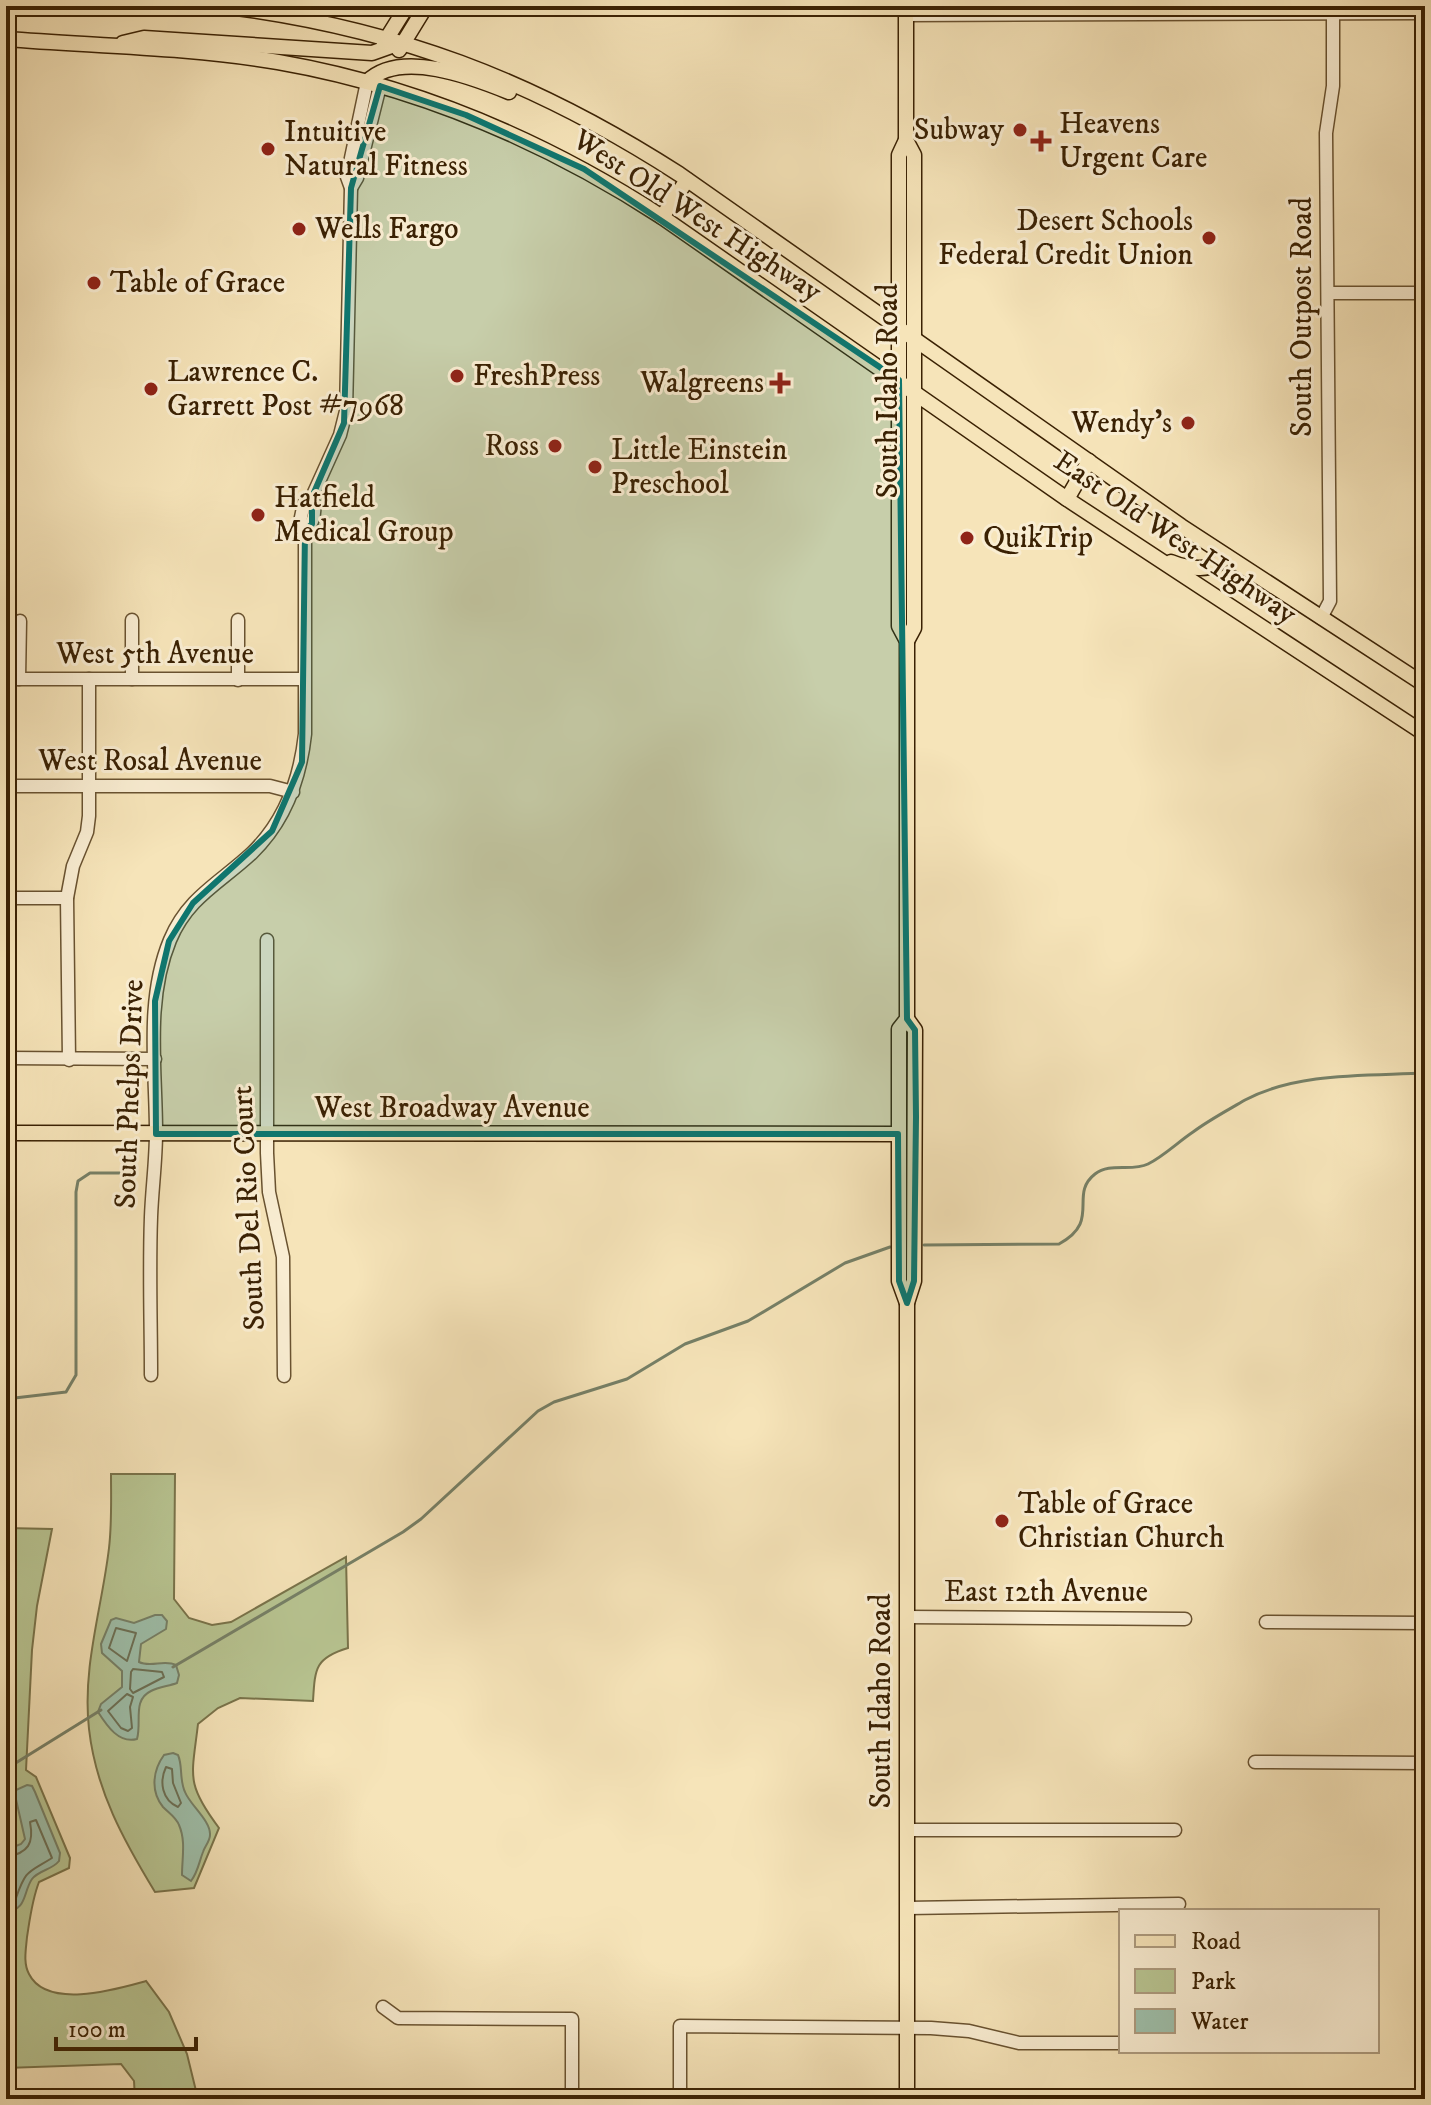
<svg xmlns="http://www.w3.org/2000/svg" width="1431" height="2105" font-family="'IM FELL DW Pica',serif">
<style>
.green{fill:#b8c592;stroke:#79734a;stroke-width:2}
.water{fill:#9ebfaa;stroke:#768067;stroke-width:2}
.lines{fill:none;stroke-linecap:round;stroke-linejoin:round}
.shore{stroke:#6c7056;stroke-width:2}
.stream{stroke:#768067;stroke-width:3}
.minor-casing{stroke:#695230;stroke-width:15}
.major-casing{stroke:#3a2103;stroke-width:17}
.minor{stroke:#f9edd2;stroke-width:12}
.major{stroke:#f6e4b9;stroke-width:14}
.marked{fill:#0f766e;fill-opacity:0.2;stroke:#0f766e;stroke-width:6;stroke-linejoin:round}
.poi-dot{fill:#8f2418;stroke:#f9edd2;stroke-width:3}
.labels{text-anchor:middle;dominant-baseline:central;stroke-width:6;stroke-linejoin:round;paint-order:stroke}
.poi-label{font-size:30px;fill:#3a2103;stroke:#f9edd2;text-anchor:start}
.street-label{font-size:30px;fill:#3a2103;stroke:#f9edd2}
</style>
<rect width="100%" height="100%" fill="#f6e4b9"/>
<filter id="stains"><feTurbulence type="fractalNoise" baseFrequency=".0025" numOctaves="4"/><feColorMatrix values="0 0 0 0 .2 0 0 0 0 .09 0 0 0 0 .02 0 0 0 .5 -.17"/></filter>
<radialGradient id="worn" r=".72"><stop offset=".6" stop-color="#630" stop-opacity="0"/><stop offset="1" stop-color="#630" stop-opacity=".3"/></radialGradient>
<g class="green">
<path d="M 111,1474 L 175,1474 L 174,1599 L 189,1618 L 212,1625 L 231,1622 L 346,1557 L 348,1648 C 315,1658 315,1668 313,1701 L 240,1698 L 218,1708 L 198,1724 C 192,1776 185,1783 219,1828 L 194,1888 L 155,1892 C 124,1841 96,1791 89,1729 C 82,1667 102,1608 109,1548 C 112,1523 111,1499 111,1474 Z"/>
<path d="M 6,1528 L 52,1529 L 37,1606 L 32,1650 L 26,1770 L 36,1777 L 70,1858 L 69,1868 L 39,1882 C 32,1900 30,1918 27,1937 C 26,1949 23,1963 29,1974 C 47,2010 117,1989 146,1981 L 169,2012 L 187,2054 L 198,2099 L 135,2099 L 134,2081 L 121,2064 L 6,2068 Z"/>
</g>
<g class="water">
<path d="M 155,1615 L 162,1615 L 167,1621 L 166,1629 L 141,1644 L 139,1662 C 151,1668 164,1659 176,1665 L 179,1675 L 177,1683 C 169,1686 159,1687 151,1691 C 132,1700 142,1722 137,1739 C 119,1744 107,1726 98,1712 L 101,1704 L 122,1687 L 122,1671 L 102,1653 L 101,1644 L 111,1620 L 116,1618 L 134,1623 Z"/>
<path d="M 173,1753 L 178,1755 C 183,1766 179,1779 185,1792 C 190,1805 211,1821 210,1835 C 210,1841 205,1846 203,1852 C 199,1862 198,1872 191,1881 L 182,1875 C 182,1858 186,1841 179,1825 C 176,1817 169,1813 163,1807 C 150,1791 153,1770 164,1755 Z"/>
<path d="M 27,1785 L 32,1786 L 35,1792 L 60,1853 L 59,1861 C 52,1870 39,1870 32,1879 C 23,1892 27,1911 6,1911 L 6,1850 L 21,1844 L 25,1839 L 15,1795 L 16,1790 Z"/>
</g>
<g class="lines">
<g class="shore">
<polygon points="116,1628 136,1633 127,1661 109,1648"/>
<polygon points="133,1669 162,1672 164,1677 133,1693 130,1689 131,1672"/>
<polygon points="127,1694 133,1697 130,1707 132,1728 128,1731 121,1728 108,1711"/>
<path d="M 166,1767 L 172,1769 L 173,1783 L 181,1803 L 178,1807 C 162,1800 159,1782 166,1767 Z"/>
<path d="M 6,1857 C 29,1853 34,1843 30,1822 L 36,1820 L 52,1858 C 28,1873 26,1869 16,1898 L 6,1903"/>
</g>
<g class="stream">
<path d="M 924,1245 L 1059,1244 C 1102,1221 1068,1195 1095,1174 C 1110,1162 1132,1172 1148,1164 C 1164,1156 1178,1142 1193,1132 C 1209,1120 1228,1110 1245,1100 C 1298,1072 1367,1076 1425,1073"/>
<polyline points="6,1399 66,1392 76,1375 76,1192 78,1181 90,1173 130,1173"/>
<polyline points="173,1667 403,1532 421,1519 538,1411 554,1402 627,1379 685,1344 748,1321 845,1263 890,1247"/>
<polyline points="6,1769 101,1710"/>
</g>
<g class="minor-casing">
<g id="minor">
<polyline points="906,15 1425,13"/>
<polyline points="351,188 357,178 380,86"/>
<polyline points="1328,293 1425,293"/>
<path d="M 305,530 C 316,521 316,510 312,497"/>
<polyline points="1321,618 1330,601 1326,133 1333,86 1333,13"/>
<polyline points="132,620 132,679"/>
<polyline points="6,679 304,679"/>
<polyline points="19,679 20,621"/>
<polyline points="238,680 238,620"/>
<polyline points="6,786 270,786 293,792"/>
<polyline points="6,898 67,898"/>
<polyline points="267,940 267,1153 269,1192 283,1257 284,1376"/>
<polyline points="6,1058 155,1059"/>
<polyline points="69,1060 67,898 73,866 87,832 89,816 89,679"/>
<path d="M 151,1375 C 151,1322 149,1270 151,1217 C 152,1189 156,1161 156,1132 C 156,1069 145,1000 170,940 C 188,897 220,883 252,853 C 285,821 300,780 305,734 L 305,530 L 300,522 L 304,503 L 312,497 L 340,435 L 346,411 L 351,188 L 347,177 L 367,82"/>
<polyline points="907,1617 1185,1619"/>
<polyline points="1266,1622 1425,1623"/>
<polyline points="1255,1762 1425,1763"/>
<polyline points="907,1830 1175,1830"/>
<polyline points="907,1908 1179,1904"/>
<polyline points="383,2007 398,2018 572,2019 572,2099"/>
<polyline points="680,2099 680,2026 931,2028 969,2031 1019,2043 1118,2043"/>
</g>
</g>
<g class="major-casing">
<g id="major">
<path d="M 221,6 C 394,27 533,80 679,174 L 1181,526 L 1425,685"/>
<polyline points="906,6 906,140 899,155 899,626 907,641 907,1019 899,1029 899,1281 907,1303"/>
<path d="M 6,39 C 96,46 188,47 278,62 C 416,86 545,141 662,217 L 1067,499 L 1425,734"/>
<polyline points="123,43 144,38 372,53 403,42"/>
<polyline points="384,43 407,6"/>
<polyline points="399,50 426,6"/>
<path d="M 367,82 C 400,49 472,77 509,92"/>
<polyline points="906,140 914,155 914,628 907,641"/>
<polyline points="662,217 687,180"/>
<polyline points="1067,499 1089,461"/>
<path d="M 1171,562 C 1188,569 1214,573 1226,556"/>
<polyline points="907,1019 915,1030 914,1281 907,1303 907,2099"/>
<polyline points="6,1133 898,1134"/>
</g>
</g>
<use href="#minor" class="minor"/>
<use href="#major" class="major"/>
</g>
<path class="marked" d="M 380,86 L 466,115 L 584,169 L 899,380 L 907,1019 L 915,1030 L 916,1117 L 914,1281 L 907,1303 L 899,1281 L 898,1134 L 156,1134 L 155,1001 L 169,941 L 193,903 L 272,831 L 302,762 L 305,530 L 312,524 L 312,497 L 344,423 L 351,188 Z"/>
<g class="poi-dot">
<circle cx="1020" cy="130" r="8"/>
<path d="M1037 129h8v8h8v8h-8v8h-8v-8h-8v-8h8z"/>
<circle cx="268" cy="149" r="8"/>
<circle cx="299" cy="229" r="8"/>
<circle cx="1209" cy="238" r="8"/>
<circle cx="94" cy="283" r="8"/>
<circle cx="457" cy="376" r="8"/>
<path d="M776 371h8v8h8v8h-8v8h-8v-8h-8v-8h8z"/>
<circle cx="151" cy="389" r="8"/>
<circle cx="1188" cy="423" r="8"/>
<circle cx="555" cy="446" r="8"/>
<circle cx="595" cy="467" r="8"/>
<circle cx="258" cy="515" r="8"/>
<circle cx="967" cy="538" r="8"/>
<circle cx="1002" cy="1521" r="8"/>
</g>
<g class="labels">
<g class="poi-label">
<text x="1059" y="124">Heavens<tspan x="1059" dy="34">Urgent Care</tspan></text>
<text x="1004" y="130" text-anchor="end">Subway</text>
<text x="284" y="132">Intuitive<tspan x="284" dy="34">Natural Fitness</tspan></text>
<text x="1193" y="221" text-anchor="end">Desert Schools<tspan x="1193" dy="34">Federal Credit Union</tspan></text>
<text x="315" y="229">Wells Fargo</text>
<text x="110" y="283">Table of Grace</text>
<text x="167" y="372">Lawrence C.<tspan x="167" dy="34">Garrett Post #7968</tspan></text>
<text x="473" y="376">FreshPress</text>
<text x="764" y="383" text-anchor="end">Walgreens</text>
<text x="1172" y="423" text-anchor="end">Wendy's</text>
<text x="539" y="446" text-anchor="end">Ross</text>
<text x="611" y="450">Little Einstein<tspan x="611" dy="34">Preschool</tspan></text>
<text x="274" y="498">Hatfield<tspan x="274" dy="34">Medical Group</tspan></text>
<text x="983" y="538">QuikTrip</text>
<text x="1018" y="1504">Table of Grace<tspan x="1018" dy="34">Christian Church</tspan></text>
</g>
<g class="street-label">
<text transform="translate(697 216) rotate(33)">West Old West Highway</text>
<text transform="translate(1302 317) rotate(-90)">South Outpost Road</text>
<text transform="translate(888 391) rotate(-90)">South Idaho Road</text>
<text transform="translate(1175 538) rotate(34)">East Old West Highway</text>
<text x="155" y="654">West 5th Avenue</text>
<text x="150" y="761">West Rosal Avenue</text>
<text transform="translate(130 1094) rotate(-88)">South Phelps Drive</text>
<text x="452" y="1108">West Broadway Avenue</text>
<text transform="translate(249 1208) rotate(-93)">South Del Rio Court</text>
<text x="1046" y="1592">East 12th Avenue</text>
<text transform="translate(881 1701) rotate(-90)">South Idaho Road</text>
</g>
</g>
<rect width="1431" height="2105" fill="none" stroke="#f6e4b9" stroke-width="32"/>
<rect x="8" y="8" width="1415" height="2089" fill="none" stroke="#3a2103" stroke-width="4"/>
<rect x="16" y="16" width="1399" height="2073" fill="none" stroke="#3a2103" stroke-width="2"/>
<rect x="1119" y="1909" width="260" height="144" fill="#f9edd2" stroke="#ad9b7f" stroke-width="2"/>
<rect x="1135" y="1935" width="40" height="12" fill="#f6e4b9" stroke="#ad9b7f" stroke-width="2"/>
<text x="1191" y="1949" font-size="24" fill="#3a2103">Road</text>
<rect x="1135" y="1969" width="40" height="24" fill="#b8c592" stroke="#ad9b7f" stroke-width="2"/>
<text x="1191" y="1989" font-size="24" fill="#3a2103">Park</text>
<rect x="1135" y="2009" width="40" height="24" fill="#9ebfaa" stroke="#ad9b7f" stroke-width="2"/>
<text x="1191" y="2029" font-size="24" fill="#3a2103">Water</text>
<path d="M56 2037v12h140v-12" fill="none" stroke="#3a2103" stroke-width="4"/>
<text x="68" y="2037" font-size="24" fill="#3a2103" stroke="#f9edd2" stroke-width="6" paint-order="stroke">100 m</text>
<rect width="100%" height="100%" filter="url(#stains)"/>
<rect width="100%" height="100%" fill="url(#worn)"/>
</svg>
